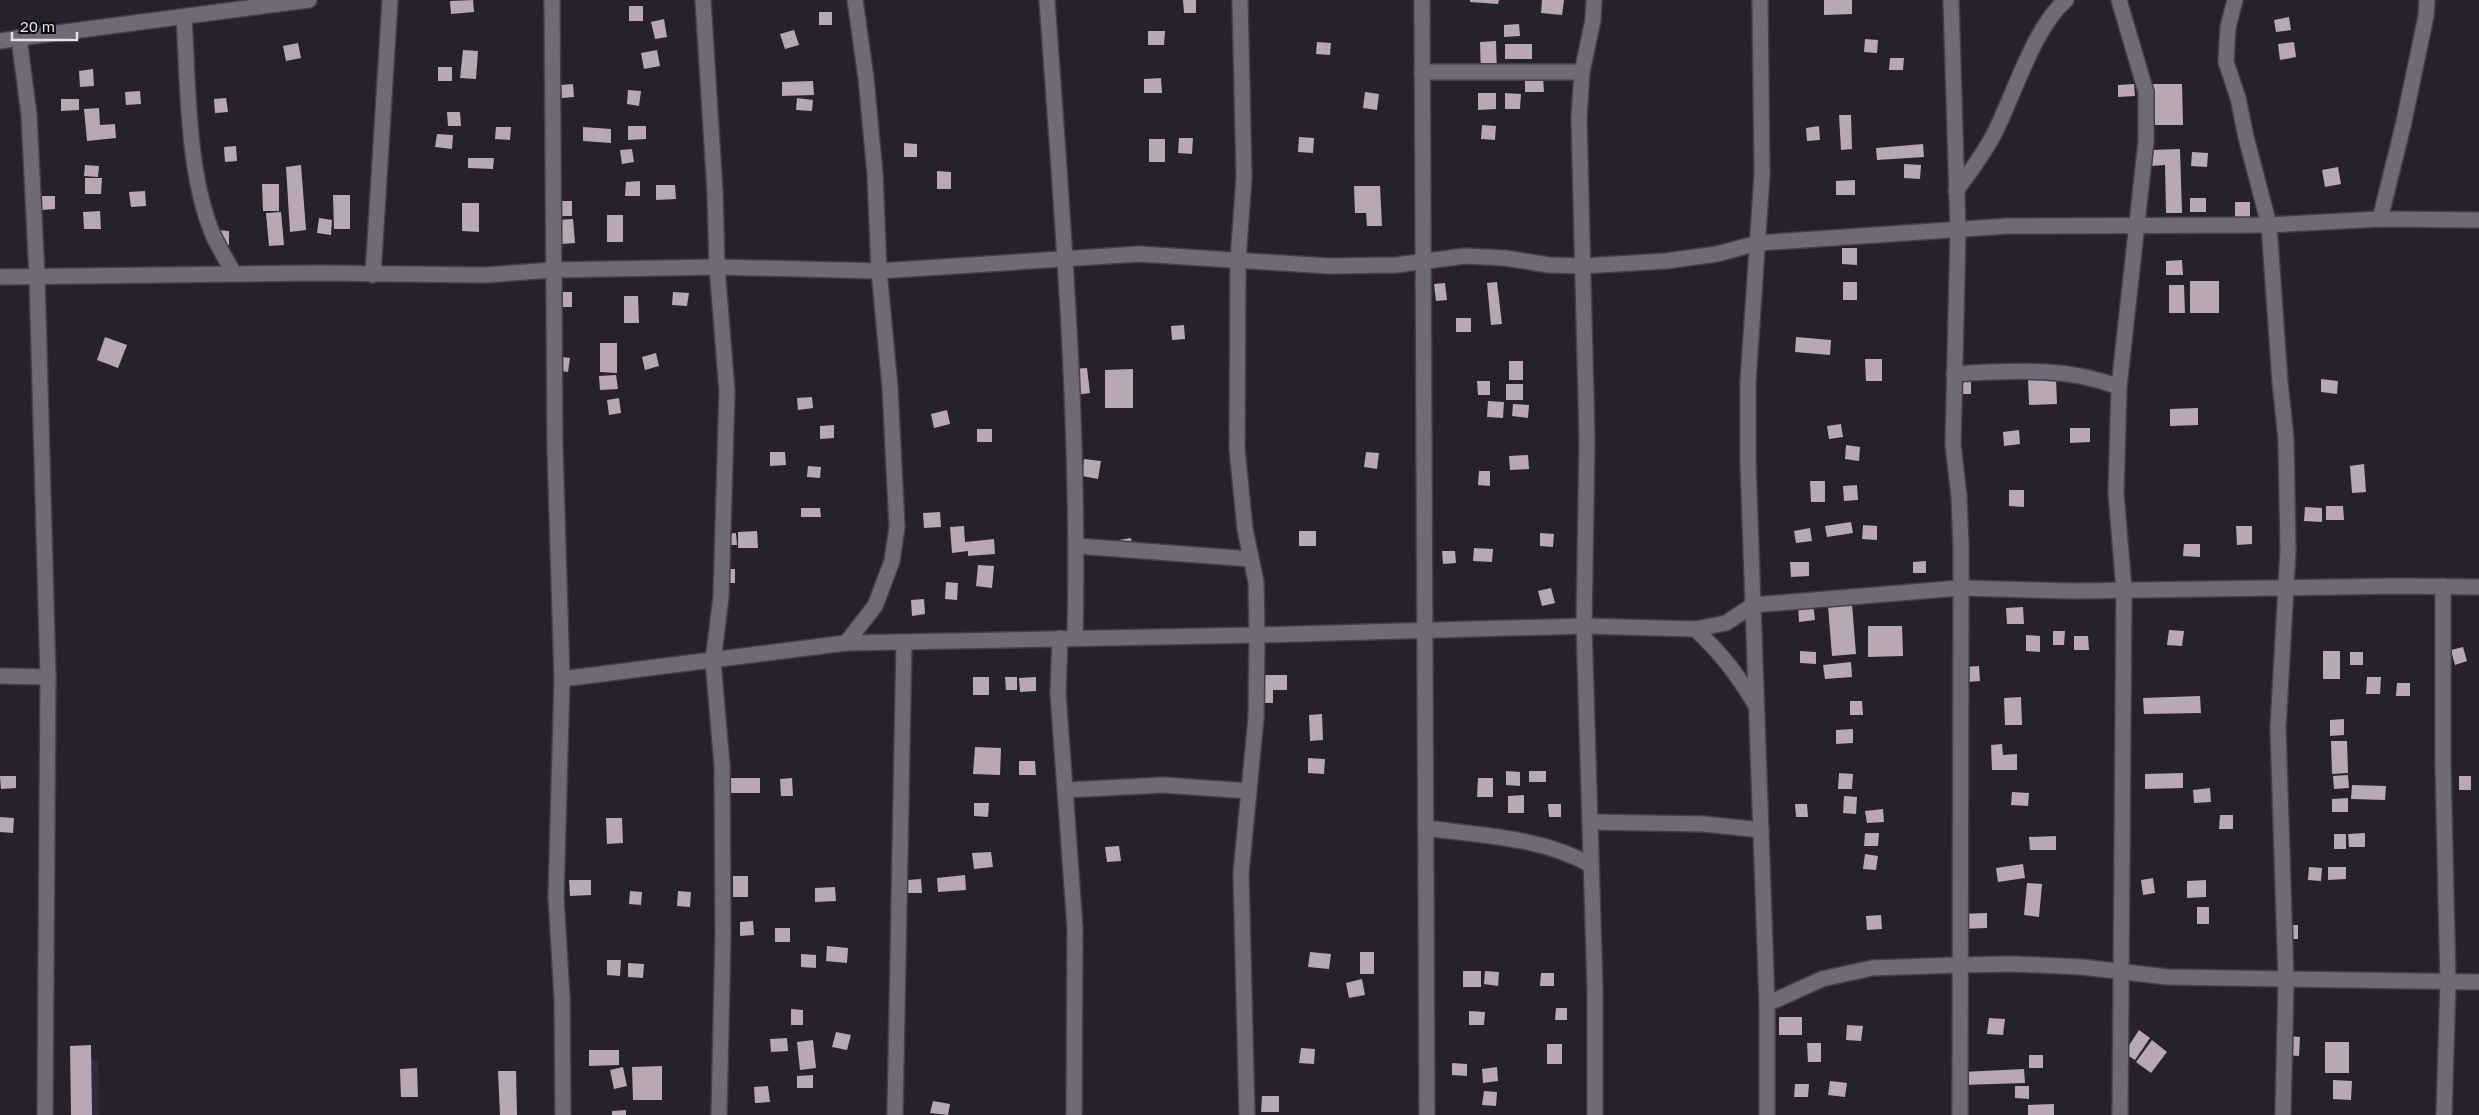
<svg xmlns="http://www.w3.org/2000/svg" width="2479" height="1115" font-family="'Golos Text',sans-serif">
<style>
.built{fill:#312a3c}
.building{fill:#b7a8b3}
.lines{fill:none;stroke-linecap:round;stroke-linejoin:round}
.street-casing{stroke:#433f49;stroke-width:18}
.street{stroke:#706a78;stroke-width:15}
</style>
<rect width="100%" height="100%" fill="#27212e"/>
<polygon class="built" points="81,1060 98,1060 99,1115 83,1115"/>
<g class="building">
<polygon points="473,0 474,12 451,14 450,1"/>
<polygon points="1183,0 1196,0 1196,13 1184,13"/>
<polygon points="1470,0 1499,0 1498,4 1470,2"/>
<polygon points="1542,0 1564,0 1562,15 1541,13"/>
<polygon points="1824,0 1852,0 1852,14 1824,15"/>
<rect x="629" y="6" width="14" height="15"/>
<rect x="819" y="12" width="13" height="13"/>
<polygon points="2289,17 2291,30 2276,32 2274,20"/>
<polygon points="664,19 667,37 655,39 651,22"/>
<polygon points="1519,24 1520,36 1504,37 1504,25"/>
<polygon points="794,30 799,45 785,49 780,34"/>
<polygon points="1148,31 1165,31 1164,45 1148,45"/>
<polygon points="1865,39 1878,40 1877,53 1864,52"/>
<polygon points="1496,41 1497,77 1481,77 1480,42"/>
<polygon points="1317,42 1331,43 1330,55 1316,54"/>
<polygon points="2294,42 2296,57 2280,60 2278,44"/>
<polygon points="298,43 301,58 286,61 283,46"/>
<rect x="1505" y="44" width="27" height="15"/>
<polygon points="463,50 478,51 476,79 460,78"/>
<polygon points="657,50 660,66 644,69 641,53"/>
<polygon points="1890,58 1904,58 1903,70 1889,70"/>
<rect x="438" y="67" width="14" height="14"/>
<polygon points="93,69 94,86 80,87 79,71"/>
<polygon points="1543,76 1544,92 1525,92 1525,77"/>
<polygon points="1161,78 1162,93 1144,93 1144,79"/>
<polygon points="813,81 814,95 782,96 782,82"/>
<polygon points="573,84 574,97 562,98 561,85"/>
<polygon points="2134,84 2135,96 2118,97 2118,85"/>
<polygon points="2151,84 2182,84 2183,125 2151,125"/>
<polygon points="628,90 641,91 639,106 627,104"/>
<polygon points="140,91 141,104 126,105 125,92"/>
<polygon points="1365,92 1379,94 1377,110 1363,108"/>
<polygon points="1478,93 1496,93 1496,109 1478,110"/>
<polygon points="1505,93 1521,94 1520,109 1505,109"/>
<polygon points="226,98 228,112 215,113 214,99"/>
<polygon points="797,98 813,100 812,111 796,110"/>
<polygon points="61,99 79,99 79,110 61,111"/>
<polygon points="99,108 100,125 115,124 116,138 87,141 84,109"/>
<polygon points="447,112 460,112 461,126 448,126"/>
<polygon points="1839,115 1851,115 1852,149 1841,150"/>
<polygon points="1482,125 1496,126 1495,140 1481,139"/>
<polygon points="628,126 646,126 646,139 628,140"/>
<polygon points="1819,126 1820,140 1807,141 1806,128"/>
<polygon points="496,127 511,127 510,140 495,139"/>
<polygon points="583,127 611,129 611,143 583,141"/>
<polygon points="437,134 453,135 452,149 435,147"/>
<polygon points="1299,137 1314,138 1313,153 1298,152"/>
<polygon points="1179,138 1193,138 1192,154 1178,153"/>
<rect x="1149" y="139" width="16" height="23"/>
<polygon points="904,143 917,144 917,157 904,157"/>
<polygon points="1923,144 1924,157 1877,160 1876,148"/>
<polygon points="236,146 237,161 225,162 224,147"/>
<polygon points="632,149 634,162 622,164 620,150"/>
<polygon points="2180,149 2182,213 2166,213 2165,165 2151,166 2151,150"/>
<polygon points="2192,152 2208,153 2207,167 2191,166"/>
<polygon points="468,158 494,158 493,169 468,168"/>
<polygon points="1904,164 1921,165 1920,179 1904,178"/>
<polygon points="85,165 99,166 98,177 84,176"/>
<polygon points="301,165 306,230 290,232 286,167"/>
<polygon points="2338,167 2341,184 2325,187 2322,170"/>
<polygon points="937,171 951,172 951,189 937,189"/>
<polygon points="85,178 102,178 101,194 85,194"/>
<polygon points="1855,180 1855,195 1836,195 1836,181"/>
<polygon points="640,181 640,196 625,196 626,182"/>
<polygon points="262,184 279,184 279,211 263,211"/>
<polygon points="656,185 675,185 676,199 656,200"/>
<polygon points="1354,186 1380,186 1382,226 1367,226 1366,213 1355,213"/>
<polygon points="145,191 146,206 131,207 129,192"/>
<polygon points="333,195 350,195 350,229 334,229"/>
<polygon points="41,196 55,196 55,209 41,210"/>
<rect x="2190" y="198" width="16" height="14"/>
<rect x="556" y="201" width="16" height="15"/>
<rect x="2235" y="202" width="15" height="17"/>
<polygon points="462,203 479,203 479,232 462,231"/>
<polygon points="100,211 101,229 84,229 83,212"/>
<polygon points="281,212 284,245 269,246 266,213"/>
<rect x="607" y="215" width="16" height="27"/>
<polygon points="319,218 332,220 331,235 317,233"/>
<polygon points="573,219 575,243 561,244 559,220"/>
<polygon points="218,230 229,231 229,245 218,244"/>
<polygon points="1842,248 1857,248 1857,265 1842,264"/>
<polygon points="2182,260 2183,275 2166,275 2166,261"/>
<rect x="2190" y="281" width="29" height="32"/>
<polygon points="1497,282 1502,324 1491,325 1487,283"/>
<rect x="1843" y="282" width="14" height="18"/>
<polygon points="1445,283 1447,300 1436,301 1434,284"/>
<polygon points="2169,285 2184,285 2185,313 2169,313"/>
<rect x="556" y="292" width="16" height="15"/>
<polygon points="673,292 689,293 687,306 672,305"/>
<polygon points="624,296 638,296 639,323 624,323"/>
<rect x="1456" y="318" width="15" height="14"/>
<polygon points="1184,325 1185,339 1172,340 1171,326"/>
<polygon points="105,337 127,345 118,368 97,360"/>
<polygon points="1796,337 1831,340 1830,355 1795,352"/>
<polygon points="600,343 617,343 617,373 600,372"/>
<polygon points="656,353 659,366 645,370 642,357"/>
<polygon points="554,356 570,358 568,372 553,370"/>
<polygon points="1865,359 1882,359 1882,381 1866,381"/>
<rect x="1509" y="361" width="14" height="19"/>
<polygon points="1087,368 1090,393 1075,395 1072,369"/>
<polygon points="1133,369 1133,408 1105,408 1105,370"/>
<polygon points="1971,369 1971,394 1957,394 1957,370"/>
<polygon points="616,375 618,389 600,390 599,376"/>
<polygon points="2056,378 2057,404 2029,405 2028,379"/>
<polygon points="2321,379 2338,381 2337,394 2321,392"/>
<polygon points="1477,381 1490,381 1490,395 1478,395"/>
<rect x="1506" y="384" width="17" height="16"/>
<polygon points="812,397 813,408 798,410 797,398"/>
<polygon points="619,398 621,413 609,415 607,400"/>
<polygon points="1488,401 1504,402 1503,418 1487,417"/>
<polygon points="1513,404 1529,405 1528,418 1512,416"/>
<polygon points="2198,408 2198,425 2170,426 2170,409"/>
<polygon points="947,410 950,424 934,428 931,414"/>
<polygon points="1841,424 1843,437 1829,439 1827,426"/>
<polygon points="834,425 834,438 820,439 820,426"/>
<polygon points="2070,428 2090,428 2090,442 2070,443"/>
<rect x="977" y="429" width="15" height="13"/>
<polygon points="2019,430 2020,444 2004,446 2003,432"/>
<polygon points="1846,445 1860,447 1859,461 1845,459"/>
<polygon points="770,452 785,452 786,465 770,466"/>
<polygon points="1366,452 1379,453 1377,469 1364,467"/>
<polygon points="1528,455 1529,469 1510,470 1509,456"/>
<polygon points="1084,459 1101,461 1098,479 1082,476"/>
<polygon points="2364,464 2366,492 2352,493 2350,466"/>
<polygon points="808,466 821,467 820,478 807,477"/>
<polygon points="1479,471 1490,471 1490,486 1478,485"/>
<polygon points="1810,481 1825,481 1825,502 1811,502"/>
<polygon points="1857,485 1858,500 1844,501 1843,486"/>
<polygon points="2009,490 2024,490 2024,507 2009,506"/>
<polygon points="2326,506 2343,506 2344,520 2326,520"/>
<polygon points="2305,507 2322,508 2322,522 2304,521"/>
<polygon points="801,508 820,508 821,517 801,517"/>
<polygon points="940,512 941,527 924,528 923,513"/>
<polygon points="1851,522 1853,533 1827,537 1825,526"/>
<polygon points="1863,525 1877,526 1877,540 1862,539"/>
<polygon points="964,526 965,542 994,539 995,554 968,556 968,551 952,553 950,527"/>
<polygon points="2236,526 2252,526 2252,544 2237,545"/>
<polygon points="1810,528 1812,541 1796,543 1794,531"/>
<polygon points="757,531 758,548 738,548 738,532"/>
<rect x="1299" y="531" width="17" height="15"/>
<polygon points="736,533 737,545 725,545 724,534"/>
<polygon points="1540,533 1554,534 1553,547 1540,546"/>
<polygon points="1131,538 1133,553 1122,555 1119,540"/>
<polygon points="2184,544 2200,544 2200,557 2183,556"/>
<polygon points="1474,548 1493,549 1492,562 1473,561"/>
<polygon points="1442,551 1455,551 1456,563 1443,564"/>
<polygon points="1926,561 1926,573 1913,573 1913,562"/>
<polygon points="1790,562 1809,562 1809,576 1791,577"/>
<polygon points="978,565 994,566 992,588 976,586"/>
<rect x="723" y="569" width="12" height="14"/>
<polygon points="946,582 958,583 957,600 945,599"/>
<polygon points="1551,588 1555,603 1542,606 1538,591"/>
<polygon points="924,599 925,614 912,616 911,600"/>
<polygon points="1813,603 1815,620 1799,622 1798,605"/>
<polygon points="1852,604 1856,654 1832,656 1828,606"/>
<polygon points="2023,607 2024,624 2007,624 2006,608"/>
<polygon points="1868,626 1902,626 1903,656 1868,657"/>
<polygon points="2169,630 2184,631 2182,646 2167,645"/>
<polygon points="2053,631 2065,631 2064,645 2053,645"/>
<polygon points="2026,635 2040,636 2040,652 2026,651"/>
<polygon points="2074,636 2088,636 2089,650 2074,650"/>
<polygon points="2463,647 2467,661 2455,665 2451,650"/>
<polygon points="1800,651 1816,652 1816,664 1800,663"/>
<rect x="2323" y="651" width="17" height="28"/>
<rect x="2350" y="652" width="13" height="13"/>
<polygon points="1851,662 1852,677 1825,679 1823,665"/>
<polygon points="1979,666 1980,681 1967,682 1965,667"/>
<polygon points="1256,675 1287,675 1287,690 1273,690 1273,703 1256,703"/>
<rect x="973" y="677" width="16" height="18"/>
<polygon points="1005,677 1017,677 1017,690 1006,690"/>
<polygon points="1036,677 1036,691 1020,692 1019,678"/>
<polygon points="2367,677 2381,677 2380,694 2366,694"/>
<polygon points="2397,683 2410,683 2410,696 2396,696"/>
<polygon points="2200,696 2201,713 2144,714 2143,698"/>
<polygon points="2021,697 2022,725 2005,725 2004,698"/>
<polygon points="1850,701 1862,701 1863,715 1850,715"/>
<polygon points="1322,714 1323,740 1310,741 1309,715"/>
<polygon points="2344,719 2344,735 2330,736 2330,720"/>
<polygon points="1853,729 1853,743 1836,744 1836,730"/>
<polygon points="2331,741 2347,741 2348,773 2332,774"/>
<polygon points="2002,744 2003,755 2017,754 2017,770 1992,770 1991,745"/>
<polygon points="975,747 1001,748 1000,775 973,774"/>
<polygon points="1308,758 1325,759 1324,774 1308,773"/>
<polygon points="1019,761 1035,761 1036,775 1019,775"/>
<polygon points="1506,771 1520,772 1520,786 1506,785"/>
<rect x="1529" y="771" width="17" height="11"/>
<polygon points="1839,773 1853,774 1852,789 1838,789"/>
<polygon points="2183,773 2183,788 2145,789 2145,774"/>
<polygon points="2348,775 2349,788 2334,789 2333,776"/>
<polygon points="0,776 16,776 16,788 1,789"/>
<rect x="2459" y="776" width="12" height="14"/>
<rect x="729" y="778" width="31" height="15"/>
<polygon points="792,778 793,796 781,796 780,779"/>
<polygon points="1478,778 1493,778 1493,797 1477,797"/>
<polygon points="2352,785 2386,786 2385,800 2351,799"/>
<polygon points="2210,788 2211,802 2194,803 2193,790"/>
<polygon points="2012,792 2029,793 2028,806 2011,805"/>
<polygon points="1524,795 1524,813 1508,813 1508,796"/>
<polygon points="1844,796 1857,797 1856,814 1843,813"/>
<polygon points="2348,798 2348,812 2332,812 2332,799"/>
<polygon points="974,803 989,803 988,817 974,816"/>
<polygon points="1548,804 1561,804 1561,817 1549,817"/>
<polygon points="1795,804 1807,804 1808,817 1796,817"/>
<polygon points="1883,809 1884,822 1867,823 1865,811"/>
<polygon points="2220,815 2233,815 2233,829 2219,829"/>
<polygon points="0,817 14,818 13,833 0,832"/>
<polygon points="606,818 622,818 623,843 607,844"/>
<polygon points="1865,833 1879,833 1878,846 1864,846"/>
<polygon points="2365,833 2365,847 2349,847 2348,834"/>
<rect x="2334" y="834" width="12" height="15"/>
<polygon points="2056,836 2056,850 2030,850 2029,837"/>
<polygon points="1119,846 1121,861 1107,862 1105,847"/>
<polygon points="991,852 993,867 974,869 972,853"/>
<polygon points="1865,854 1878,856 1876,870 1863,869"/>
<polygon points="2023,864 2025,878 1998,882 1996,868"/>
<polygon points="2309,867 2322,868 2321,881 2308,880"/>
<polygon points="2328,867 2346,867 2346,879 2328,880"/>
<polygon points="965,875 966,890 938,892 937,878"/>
<rect x="733" y="876" width="15" height="21"/>
<polygon points="2153,878 2155,893 2143,895 2141,880"/>
<polygon points="921,879 922,893 908,893 908,880"/>
<polygon points="569,880 591,880 591,895 570,896"/>
<polygon points="2206,880 2206,897 2187,898 2187,881"/>
<polygon points="2027,883 2042,884 2039,917 2024,915"/>
<polygon points="835,887 836,901 815,902 815,888"/>
<polygon points="630,891 642,892 641,905 629,904"/>
<polygon points="678,891 691,892 690,907 677,906"/>
<rect x="2197" y="907" width="12" height="17"/>
<polygon points="1987,913 1987,928 1960,929 1959,914"/>
<polygon points="1881,915 1882,929 1867,930 1866,916"/>
<polygon points="753,921 754,935 740,936 740,922"/>
<rect x="2280" y="925" width="18" height="14"/>
<rect x="775" y="928" width="15" height="14"/>
<polygon points="827,946 848,948 847,963 826,961"/>
<polygon points="1310,952 1331,954 1329,969 1308,967"/>
<rect x="1360" y="952" width="14" height="22"/>
<polygon points="801,954 816,955 816,968 801,967"/>
<polygon points="607,960 621,960 620,976 607,975"/>
<polygon points="628,963 644,964 643,978 628,977"/>
<rect x="1463" y="971" width="18" height="16"/>
<polygon points="1485,971 1499,972 1498,986 1484,984"/>
<polygon points="1541,973 1554,973 1554,986 1540,986"/>
<polygon points="1362,979 1365,995 1349,998 1346,983"/>
<polygon points="1556,1008 1567,1008 1567,1020 1555,1020"/>
<polygon points="791,1009 803,1010 803,1025 791,1025"/>
<polygon points="1469,1011 1485,1012 1484,1025 1469,1025"/>
<rect x="1779" y="1017" width="23" height="18"/>
<polygon points="1989,1018 2005,1019 2003,1035 1987,1034"/>
<polygon points="1847,1025 1863,1026 1861,1041 1846,1040"/>
<polygon points="2139,1030 2150,1038 2135,1060 2124,1053"/>
<polygon points="836,1032 851,1035 847,1050 832,1047"/>
<polygon points="2286,1036 2300,1037 2299,1056 2285,1055"/>
<polygon points="787,1038 788,1051 771,1052 770,1039"/>
<polygon points="813,1040 816,1068 800,1070 797,1042"/>
<polygon points="2152,1040 2167,1052 2151,1073 2136,1062"/>
<rect x="2325" y="1042" width="24" height="31"/>
<polygon points="1807,1043 1821,1043 1821,1062 1808,1062"/>
<rect x="1547" y="1044" width="15" height="20"/>
<polygon points="91,1045 92,1115 71,1115 70,1046"/>
<polygon points="1301,1048 1315,1049 1314,1064 1299,1063"/>
<polygon points="589,1050 619,1050 619,1065 589,1066"/>
<rect x="2029" y="1055" width="14" height="13"/>
<polygon points="1452,1063 1467,1064 1467,1076 1452,1075"/>
<polygon points="662,1066 662,1100 633,1100 632,1067"/>
<polygon points="623,1067 627,1086 614,1089 610,1070"/>
<polygon points="1497,1067 1498,1081 1483,1083 1482,1069"/>
<polygon points="417,1068 418,1097 401,1097 400,1069"/>
<polygon points="2024,1069 2025,1083 1962,1085 1962,1072"/>
<polygon points="498,1071 516,1071 517,1115 500,1115"/>
<polygon points="813,1075 813,1088 797,1088 797,1076"/>
<polygon points="2333,1080 2352,1081 2351,1100 2333,1099"/>
<polygon points="1830,1081 1847,1083 1845,1097 1828,1095"/>
<polygon points="1795,1084 1809,1084 1808,1097 1794,1097"/>
<polygon points="768,1086 770,1102 755,1103 754,1087"/>
<polygon points="2015,1086 2029,1086 2029,1099 2015,1098"/>
<polygon points="1484,1091 1497,1092 1496,1106 1482,1105"/>
<polygon points="1262,1096 1279,1096 1279,1112 1261,1112"/>
<polygon points="933,1101 950,1104 948,1115 930,1113"/>
<polygon points="2054,1104 2054,1115 2028,1115 2028,1105"/>
<polygon points="626,1110 626,1115 612,1115 612,1111"/>
</g>
<g class="lines">
<g class="street-casing">
<g id="street">
<polyline points="552,0 555,449 562,679 556,897 562,998 563,1115"/>
<polyline points="703,0 715,192 717,267 727,391 721,597 713,661 722,765 723,933 719,1115"/>
<path d="M 1047,0 C 1062,212 1080,425 1075,638"/>
<polyline points="1240,0 1244,177 1238,260 1237,449 1245,529 1256,582 1257,635 1256,718 1241,873 1247,1115"/>
<polyline points="1422,0 1427,1115"/>
<polyline points="1594,0 1593,20 1582,72 1579,118 1587,439 1584,626 1595,989 1595,1115"/>
<polyline points="1760,0 1762,175 1748,382 1748,463 1767,1004 1767,1115"/>
<polyline points="1951,0 1958,230 1953,445 1959,496 1961,547 1960,1115"/>
<polyline points="2119,0 2146,92 2146,141 2119,387 2116,493 2124,590 2120,1115"/>
<polyline points="2235,0 2228,27 2226,62 2238,98 2246,137 2269,225 2280,382 2286,439 2288,551 2278,728 2286,980 2283,1115"/>
<path d="M 184,17 C 188,83 187,177 214,237 C 220,250 228,262 234,274"/>
<polyline points="19,38 309,0"/>
<polyline points="0,41 19,38 29,115 37,276 48,677 45,1115"/>
<polyline points="1422,72 1582,72"/>
<path d="M 1956,191 C 1969,173 1984,154 1994,134 C 2014,95 2034,27 2066,0"/>
<polyline points="2380,219 2403,126 2426,16 2427,0"/>
<polyline points="373,275 390,0"/>
<polyline points="0,277 319,273 485,275 554,270 717,267 879,271 1139,254 1329,266 1396,265 1465,256 1505,258 1549,265 1583,266 1666,261 1717,254 1758,243 2008,226 2269,225 2380,219 2479,220"/>
<path d="M 1954,374 C 2011,371 2065,366 2119,387"/>
<polyline points="1077,546 1251,559"/>
<polyline points="2443,586 2443,765 2448,983 2444,1115"/>
<path d="M 1695,629 C 1721,653 1737,674 1755,704"/>
<polyline points="1060,638 1058,693 1075,928 1074,1115"/>
<polyline points="846,643 875,606 892,561 897,527 890,387 879,271 875,174 866,78 855,0"/>
<polyline points="0,676 48,677"/>
<polyline points="562,679 846,643 1257,635 1584,626 1695,629 1726,623 1753,605 1960,588 2075,591 2400,586 2479,587"/>
<polyline points="1066,790 1163,785 1249,791"/>
<polyline points="1590,822 1704,824 1761,830"/>
<path d="M 1426,828 C 1483,836 1541,837 1591,865"/>
<polyline points="1767,1004 1822,979 1872,968 1959,965 2014,964 2082,967 2168,977 2479,982"/>
<polyline points="895,1115 904,642"/>
</g>
</g>
<use href="#street" class="street"/>
</g>
<path d="M12 32v8h65v-8" fill="none" stroke="#e5e2eb" stroke-width="2.5"/>
<text x="20" y="32" font-size="15" fill="#e5e2eb" stroke="#0e0c12" stroke-width="4" paint-order="stroke">20 m</text>
</svg>
